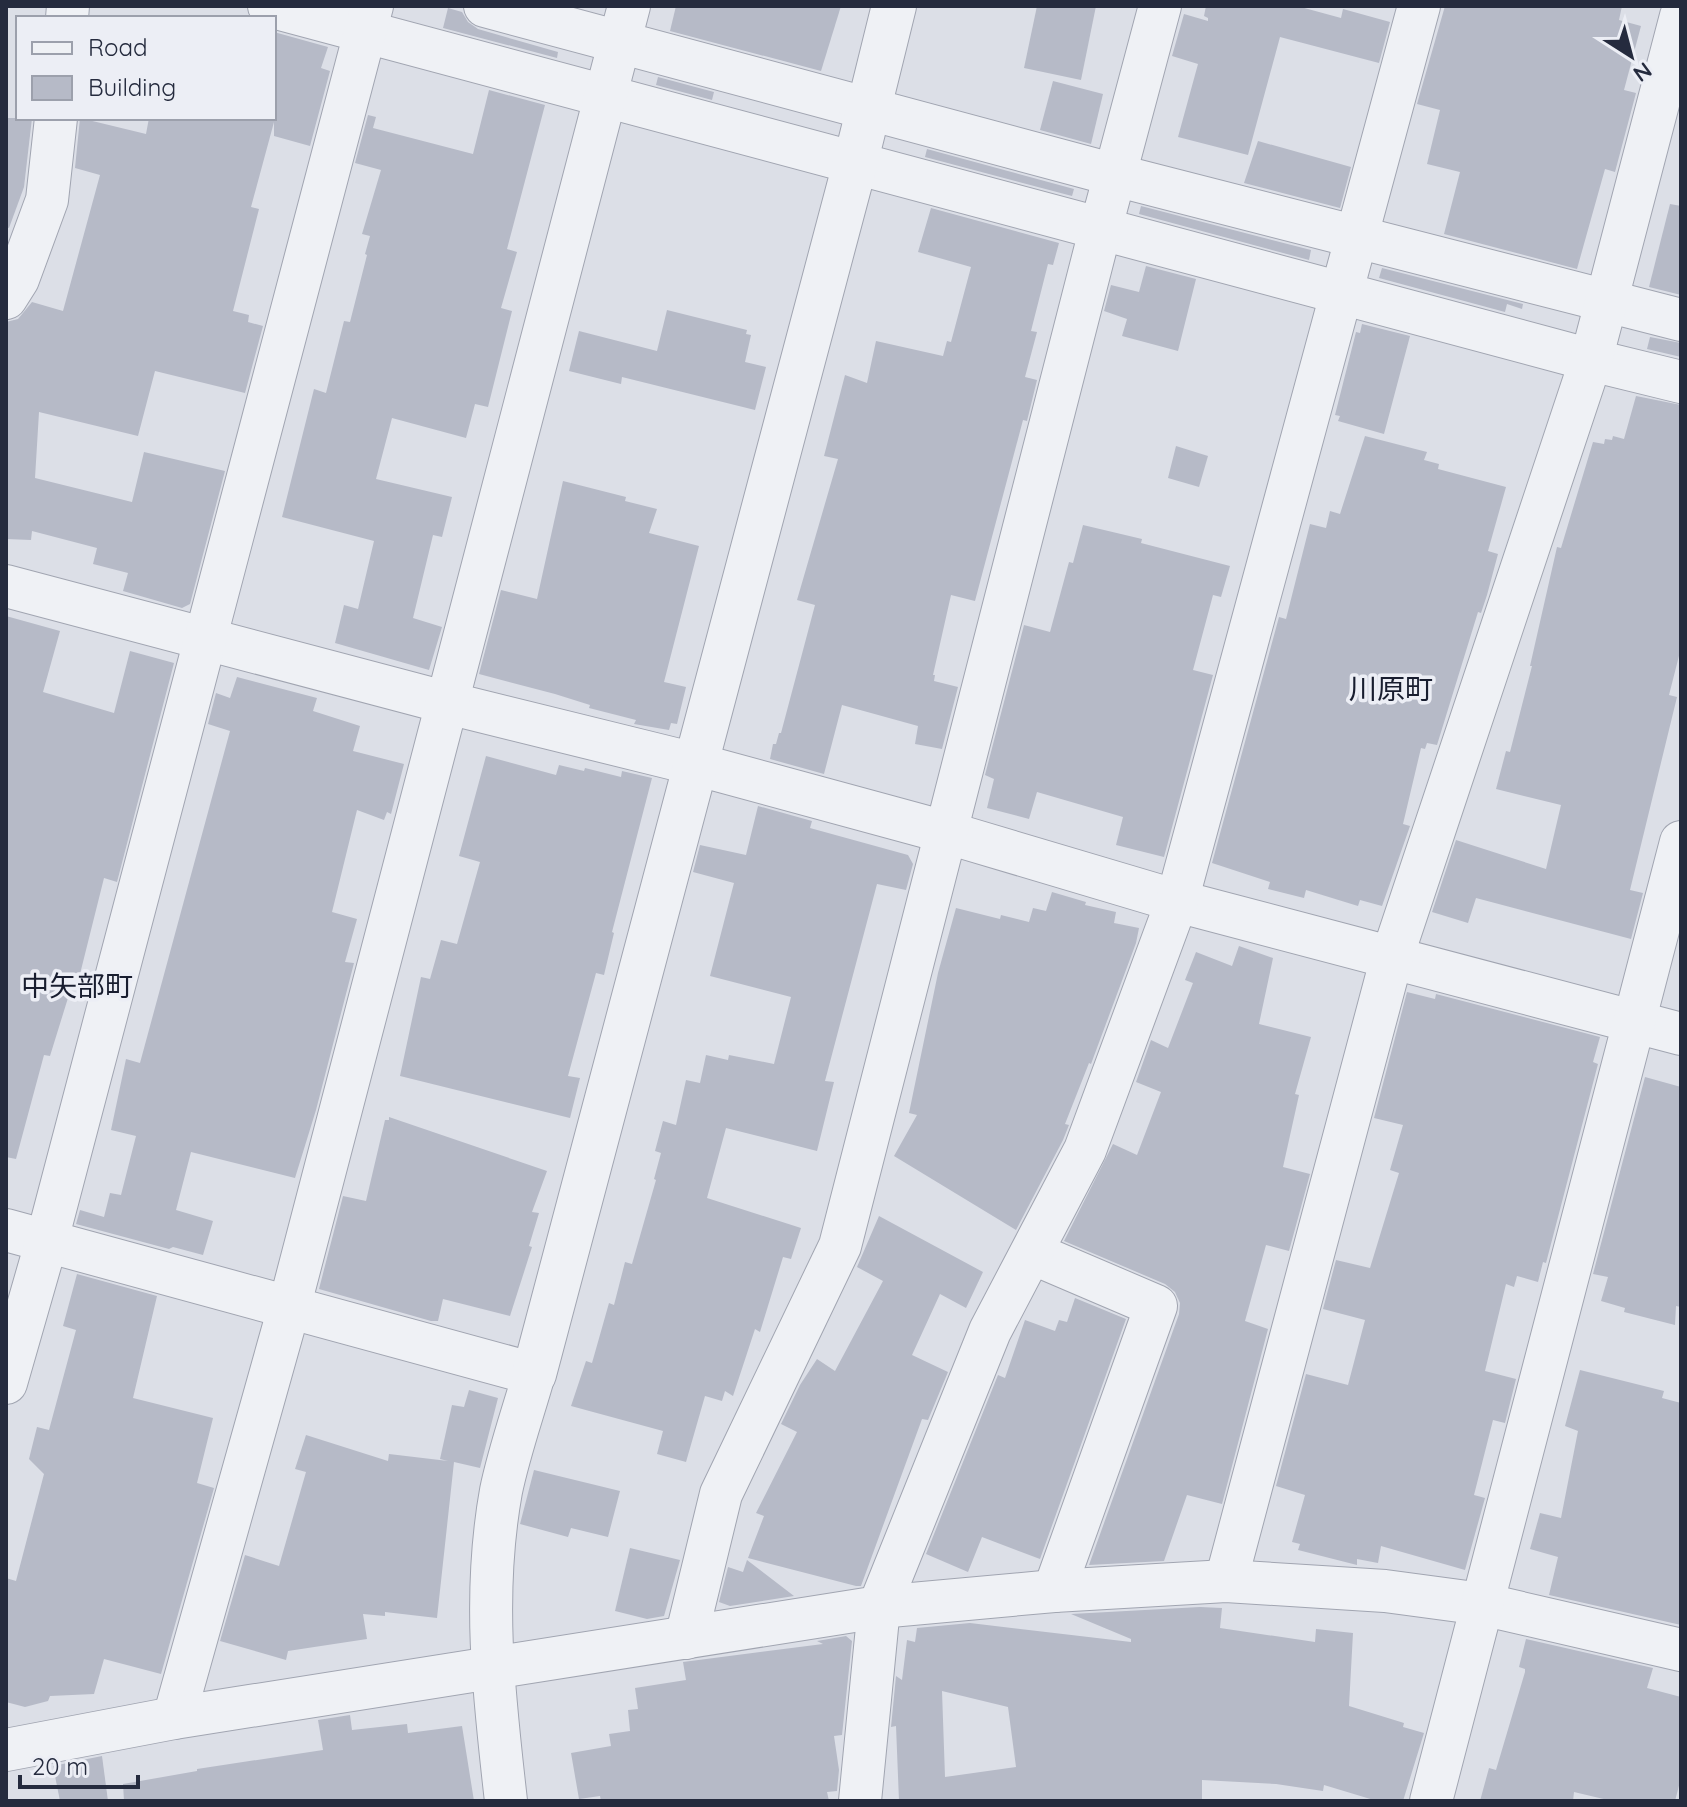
<svg xmlns="http://www.w3.org/2000/svg" width="1687" height="1807" font-family="Quicksand,'Noto Sans JP',sans-serif">
<style>
.building{fill:#b6bac7;fill-rule:evenodd}
.lines{fill:none;stroke-linecap:round;stroke-linejoin:round}
.minor-casing{stroke:#a1a5b1;stroke-width:44}
.tertiary-casing{stroke:#a1a5b1;stroke-width:46}
.minor{stroke:#eff1f5;stroke-width:42}
.tertiary{stroke:#eff1f5;stroke-width:44}
.labels{text-anchor:middle;dominant-baseline:central;stroke-width:7;stroke-linejoin:round;paint-order:stroke}
.quarter-label{font-size:28px;fill:#181d2f;stroke:#eceef5}
</style>
<rect width="100%" height="100%" fill="#dcdfe7"/>
<g class="building">
<polygon points="676,6 841,6 821,71 670,31"/>
<polygon points="1037,6 1096,6 1081,80 1024,68"/>
<polygon points="1206,6 1297,6 1341,18 1343,9 1390,22 1379,63 1280,37 1248,155 1178,137 1198,64 1172,56 1184,14 1208,21 1208,18 1204,16"/>
<polygon points="1445,6 1622,6 1619,20 1641,26 1624,90 1636,93 1615,172 1605,169 1577,269 1444,234 1460,172 1427,164 1440,110 1417,104"/>
<polygon points="448,8 462,12 468,22 478,29 558,52 557,58 443,28"/>
<polygon points="274,32 328,47 321,68 330,71 310,146 274,136 274,122 251,207 259,209 233,311 249,315 248,322 263,326 245,393 155,371 138,436 39,412 35,478 132,502 144,452 225,471 190,604 182,608 123,591 128,573 93,564 97,548 32,531 31,540 6,539 6,322 18,319 32,302 63,311 100,175 75,168 80,118 146,134 149,118 274,118"/>
<polygon points="658,77 714,92 712,100 656,85"/>
<polygon points="1053,81 1103,94 1091,144 1040,130"/>
<polygon points="489,90 545,105 507,249 517,252 501,308 512,311 488,407 475,404 466,438 392,418 376,479 452,497 442,537 433,535 413,618 442,627 429,670 335,643 344,605 358,609 374,541 282,517 314,389 326,393 344,321 350,322 367,255 365,254 370,236 362,234 381,170 355,163 368,115 376,117 373,128 473,154"/>
<polygon points="6,118 32,118 24,187 9,228 6,227"/>
<polygon points="1258,141 1351,167 1340,208 1244,183"/>
<polygon points="927,149 1074,189 1072,196 925,157"/>
<polygon points="1670,204 1681,206 1681,295 1649,287"/>
<polygon points="1141,206 1311,250 1309,260 1139,214"/>
<polygon points="931,208 1059,243 1053,265 1048,264 1031,331 1037,332 1025,377 1037,380 1027,421 1023,420 975,601 951,595 933,675 935,675 934,681 958,687 942,749 915,744 918,726 842,705 824,774 770,759 773,744 776,744 779,733 781,733 815,605 797,600 838,459 824,456 845,375 867,383 876,341 943,356 947,341 951,342 971,267 918,252"/>
<polygon points="1146,266 1196,279 1178,351 1122,336 1127,319 1104,311 1111,285 1139,292"/>
<polygon points="1382,268 1523,304 1522,309 1507,304 1505,312 1379,278"/>
<polygon points="667,310 747,330 746,334 751,335 745,362 766,367 755,410 622,377 621,384 569,371 579,331 657,351"/>
<polygon points="1362,324 1410,336 1384,434 1338,421 1340,416 1335,415 1356,332 1360,333"/>
<polygon points="1650,337 1681,343 1681,357 1647,349"/>
<polygon points="1636,396 1681,405 1681,648 1669,695 1677,697 1630,890 1643,893 1631,939 1476,898 1468,923 1432,912 1456,840 1546,869 1561,805 1496,789 1506,751 1510,752 1532,666 1530,666 1557,547 1561,548 1593,442 1604,444 1605,439 1612,440 1613,436 1624,439"/>
<polygon points="1365,436 1427,452 1424,460 1439,464 1438,469 1506,487 1488,551 1498,554 1487,595 1481,613 1478,612 1437,745 1427,743 1425,749 1421,748 1403,824 1410,826 1382,906 1360,900 1358,906 1306,890 1304,898 1268,889 1270,882 1212,863 1279,617 1286,619 1310,524 1326,528 1330,511 1340,514"/>
<polygon points="1176,446 1208,456 1199,487 1168,478"/>
<polygon points="563,481 626,497 625,501 657,509 649,533 699,546 664,682 686,687 677,724 671,723 669,730 634,724 636,720 589,708 590,705 555,694 479,674 501,590 537,599"/>
<polygon points="1083,525 1142,539 1141,543 1230,566 1221,597 1213,595 1193,670 1213,675 1164,857 1116,845 1123,817 1037,792 1029,819 987,808 994,779 985,775 1024,625 1050,632 1069,562 1073,563"/>
<polygon points="6,616 60,631 43,692 114,713 130,651 174,663 117,882 104,878 77,986 72,985 50,1056 44,1055 16,1159 6,1157"/>
<polygon points="237,677 317,698 313,711 360,726 353,751 404,764 391,814 387,812 384,820 357,810 332,912 357,919 345,962 354,963 316,1110 295,1178 191,1152 176,1210 213,1221 203,1255 173,1247 169,1249 76,1224 80,1210 104,1217 110,1193 121,1195 136,1136 111,1130 126,1059 140,1063 230,731 208,724 216,693 230,698"/>
<polygon points="486,756 556,775 559,765 584,771 585,768 621,777 622,771 652,778 612,932 614,933 604,975 596,973 568,1076 580,1078 570,1118 400,1076 421,977 430,979 441,940 457,944 480,862 459,856"/>
<polygon points="758,806 812,821 810,828 908,855 913,864 906,890 877,884 825,1081 834,1082 817,1151 726,1128 707,1198 801,1228 791,1259 783,1257 760,1332 755,1329 733,1396 725,1391 722,1401 705,1396 686,1462 657,1454 663,1431 571,1406 586,1361 592,1363 609,1303 614,1305 625,1262 632,1264 656,1180 654,1179 661,1153 655,1151 663,1121 676,1125 686,1080 700,1083 706,1055 728,1060 729,1055 774,1064 791,997 710,976 734,883 693,872 700,845 746,855"/>
<polygon points="1052,892 1086,902 1085,905 1116,912 1114,923 1139,928 1136,943 1091,1064 1089,1063 1065,1124 1069,1125 1063,1140 1016,1230 894,1156 917,1115 909,1113 938,973 956,908 1000,919 1001,915 1029,922 1033,908 1046,911"/>
<polygon points="1239,946 1273,958 1259,1024 1311,1037 1295,1094 1299,1095 1283,1167 1310,1174 1289,1251 1266,1245 1245,1321 1268,1329 1222,1504 1187,1495 1164,1561 1089,1565 1179,1314 1180,1303 1175,1292 1165,1284 1064,1241 1113,1144 1137,1155 1161,1092 1136,1082 1151,1040 1168,1048 1193,983 1185,980 1196,952 1232,966"/>
<polygon points="1407,992 1435,999 1436,994 1600,1037 1593,1062 1598,1064 1546,1263 1543,1262 1538,1282 1517,1276 1514,1287 1506,1284 1485,1371 1516,1379 1505,1423 1493,1420 1474,1495 1485,1498 1465,1570 1381,1546 1378,1563 1357,1559 1357,1565 1298,1550 1300,1544 1292,1542 1305,1495 1276,1486 1306,1374 1348,1385 1365,1320 1323,1309 1336,1260 1370,1268 1399,1173 1390,1170 1403,1125 1374,1118"/>
<polygon points="1645,1077 1681,1087 1681,1307 1676,1306 1675,1325 1624,1312 1625,1308 1601,1301 1608,1277 1593,1274"/>
<polygon points="389,1117 547,1171 532,1212 539,1213 529,1246 532,1247 510,1316 443,1299 438,1321 431,1321 319,1289 343,1196 366,1201 385,1120 389,1120"/>
<polygon points="879,1216 983,1272 966,1308 940,1294 912,1355 948,1372 928,1420 922,1419 861,1586 856,1586 748,1558 764,1516 756,1513 797,1432 781,1424 800,1385 817,1359 835,1371 883,1281 857,1267"/>
<polygon points="77,1274 157,1296 133,1398 213,1418 197,1483 214,1488 161,1674 104,1659 94,1694 50,1696 48,1701 25,1707 6,1702 6,1578 16,1581 44,1474 29,1459 37,1427 49,1430 76,1330 63,1326"/>
<polygon points="1075,1298 1126,1319 1040,1559 982,1537 968,1572 926,1554 998,1375 1005,1378 1025,1320 1055,1331 1059,1320 1067,1322"/>
<polygon points="1580,1370 1664,1391 1662,1398 1681,1403 1681,1625 1549,1595 1558,1557 1530,1549 1540,1513 1561,1518 1578,1431 1565,1426"/>
<polygon points="469,1390 498,1398 480,1468 454,1462 437,1618 385,1612 385,1616 363,1614 367,1639 288,1651 286,1660 220,1641 245,1555 279,1566 306,1472 295,1469 306,1435 388,1461 389,1454 448,1461 440,1459 452,1405 464,1407"/>
<polygon points="534,1470 620,1491 608,1537 571,1528 568,1537 520,1524"/>
<polygon points="630,1548 680,1560 664,1616 647,1619 615,1611"/>
<polygon points="747,1560 794,1596 730,1606 719,1602 728,1567 743,1572"/>
<path d="M 1200,1607 L 1222,1608 L 1220,1628 L 1315,1642 L 1316,1629 L 1353,1633 L 1349,1706 L 1404,1723 L 1403,1727 L 1424,1733 L 1403,1801 L 1377,1801 L 1324,1785 L 1323,1791 L 1276,1784 L 1202,1780 L 1202,1801 L 899,1801 L 896,1726 L 891,1727 L 896,1676 L 902,1680 L 907,1640 L 915,1642 L 917,1628 L 970,1623 L 1131,1642 L 1131,1639 L 1071,1614 ZM 942,1691 L 1008,1707 L 1016,1767 L 945,1777 Z"/>
<polygon points="846,1636 852,1641 842,1735 834,1736 839,1770 837,1791 827,1792 829,1801 601,1801 600,1796 579,1799 571,1753 611,1746 609,1734 630,1731 628,1710 638,1709 635,1688 686,1680 683,1662 823,1644 817,1641"/>
<polygon points="1526,1639 1653,1668 1647,1688 1681,1697 1681,1778 1675,1801 1612,1801 1574,1792 1573,1801 1480,1801 1489,1768 1496,1770 1525,1672 1525,1669 1519,1667"/>
<polygon points="350,1715 352,1730 407,1724 408,1733 462,1726 474,1801 124,1801 123,1784 197,1771 197,1769 323,1750 318,1720"/>
<polygon points="102,1756 108,1801 60,1801 53,1766"/>
</g>
<g class="lines">
<g class="minor-casing">
<g id="minor">
<polyline points="269,6 1591,360 1681,382"/>
<polyline points="485,6 1115,175 1681,320"/>
<polyline points="67,18 68,6"/>
<polyline points="6,298 18,279 47,200 56,118"/>
<polyline points="6,586 448,703 695,764 945,832 1177,901 1681,1034"/>
<path d="M 6,1230 L 534,1374 C 523,1413 509,1452 501,1491 C 482,1596 494,1696 506,1801"/>
<polyline points="1032,1253 1156,1306 1054,1591"/>
<polyline points="6,1383 47,1240 372,6"/>
<polyline points="1226,1581 1392,957 1591,360 1681,16"/>
<polyline points="686,1638 721,1494 840,1246 1101,227 1160,6"/>
<polyline points="174,1718 289,1308 629,6"/>
<polyline points="6,1750 174,1718 879,1607 1054,1591 1226,1581 1385,1591 1482,1604 1681,1650"/>
<polyline points="860,1801 879,1607 990,1331 1085,1150 1177,901 1419,6"/>
<polyline points="1431,1801 1681,842"/>
</g>
</g>
<g class="tertiary-casing">
<polyline id="tertiary" points="534,1374 855,164 894,6"/>
</g>
<use href="#minor" class="minor"/>
<use href="#tertiary" class="tertiary"/>
</g>
<g class="labels">
<g class="quarter-label">
<text x="1391" y="688">川原町</text>
<text x="77" y="985">中矢部町</text>
</g>
</g>
<rect width="1687" height="1807" fill="none" stroke="#252b3e" stroke-width="16"/>
<rect x="16" y="16" width="260" height="104" fill="#eceef5" stroke="#9ca0ac" stroke-width="2"/>
<rect x="32" y="42" width="40" height="12" fill="#eff1f5" stroke="#9ca0ac" stroke-width="2"/>
<text x="88" y="56" font-size="24" fill="#252b3e">Road</text>
<rect x="32" y="76" width="40" height="24" fill="#b6bac7" stroke="#9ca0ac" stroke-width="2"/>
<text x="88" y="96" font-size="24" fill="#252b3e">Building</text>
<g transform="translate(1631 56) rotate(144)" stroke="#eceef5" stroke-width="6" paint-order="stroke">
<path d="M0-6L14 30L0 20L-14 30Z" fill="#252b3e"/>
<text y="-12" font-size="22" font-weight="bold" text-anchor="middle" fill="#252b3e">N</text>
</g>
<path d="M20 1775v12h118v-12" fill="none" stroke="#252b3e" stroke-width="4"/>
<text x="32" y="1775" font-size="24" fill="#252b3e" stroke="#eceef5" stroke-width="6" paint-order="stroke">20 m</text>
</svg>
